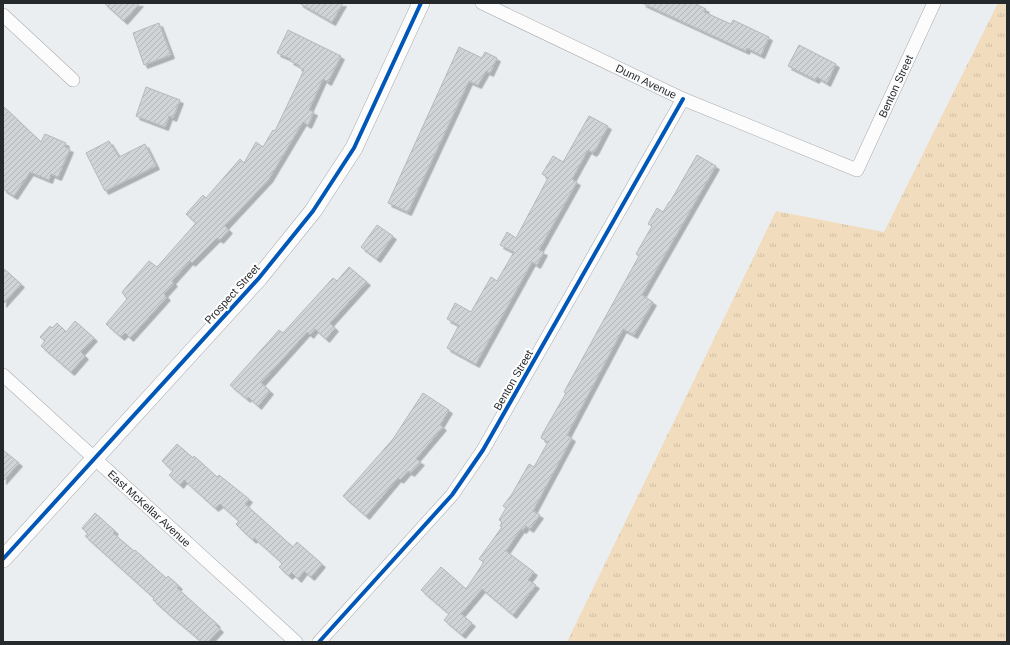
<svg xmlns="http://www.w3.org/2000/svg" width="1010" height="645" font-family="Helvetica,sans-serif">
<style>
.grass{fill:url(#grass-tufts)}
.building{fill:url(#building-hatch);stroke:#b5b8ba;filter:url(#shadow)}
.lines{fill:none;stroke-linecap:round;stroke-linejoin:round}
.minor-casing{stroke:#a9abad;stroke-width:14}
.tertiary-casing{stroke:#a9abad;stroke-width:18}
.minor{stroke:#fcfcfd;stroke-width:13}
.tertiary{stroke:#fcfcfd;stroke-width:17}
.cycleway-casing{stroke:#fff;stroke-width:6}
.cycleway{stroke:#0057b8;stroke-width:4}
.labels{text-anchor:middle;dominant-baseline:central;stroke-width:4;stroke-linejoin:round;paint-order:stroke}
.street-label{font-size:11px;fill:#26292b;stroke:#fff}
</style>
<defs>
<pattern id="grass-tufts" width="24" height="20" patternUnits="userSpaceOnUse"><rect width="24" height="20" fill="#f1ddbe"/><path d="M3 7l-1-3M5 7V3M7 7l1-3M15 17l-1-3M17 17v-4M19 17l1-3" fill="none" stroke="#cebea3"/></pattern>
<pattern id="building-hatch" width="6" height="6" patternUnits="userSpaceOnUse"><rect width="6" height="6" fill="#d1d4d6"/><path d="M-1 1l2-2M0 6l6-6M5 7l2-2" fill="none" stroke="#b3b6b8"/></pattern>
<filter id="shadow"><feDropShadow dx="3.5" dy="3.5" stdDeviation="0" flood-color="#0004"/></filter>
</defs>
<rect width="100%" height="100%" fill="#eaeef1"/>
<polygon class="grass" points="998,3 1007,3 1007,642 567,642 776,211 884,232"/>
<g class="building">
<polygon points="104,3 140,3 124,21"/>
<polygon points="299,3 343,3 332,22"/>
<polygon points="642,3 694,3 706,9 704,12 731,24 733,20 769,37 761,55 747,48 746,51"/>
<polygon points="159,23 171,55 144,65 133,33"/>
<polygon points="288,30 341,56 328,82 323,79 309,110 314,112 308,125 303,122 269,179 225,226 229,230 220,240 217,238 192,263 190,261 172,281 174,283 164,294 167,297 130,338 125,333 121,337 106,324 127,299 122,292 149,261 157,267 196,223 186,214 203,195 206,198 240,159 244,163 256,142 263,147 273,130 275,131 304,70 298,67 299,65 290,61 291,59 277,53"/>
<polygon points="799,45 836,64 827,83 817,77 816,80 788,66"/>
<polygon points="459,47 482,58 485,52 497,58 490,73 486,71 478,85 469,81 408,212 388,203"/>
<polygon points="146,87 180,100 173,118 169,116 165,127 136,116"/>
<polygon points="3,106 41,142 45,134 66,143 65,147 70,149 58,177 51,174 49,180 30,172 14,196 3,189"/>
<polygon points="589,116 608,126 595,151 593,153 588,150 572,179 577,182 539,250 544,252 537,265 532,262 476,364 447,348 459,325 447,319 455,303 471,312 491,277 497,281 514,252 500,245 507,232 516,238 548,178 542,174 553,156 563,162"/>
<polygon points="109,141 119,157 145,144 156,166 105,191 86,153"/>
<polygon points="697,155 716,166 642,295 653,302 634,335 623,329 567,435 572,438 533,511 540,515 530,529 526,526 523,530 521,529 506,551 534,572 528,580 536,585 513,615 482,589 461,614 472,623 462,635 444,620 449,614 421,590 441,567 466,589 484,562 479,559 502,527 500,526 502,522 499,520 506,508 503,506 512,494 529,464 534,467 548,442 541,438 543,433 566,393 564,392 639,256 636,254 652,226 648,224 657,208 663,212 669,202 670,202"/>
<polygon points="377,225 393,236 377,259 361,247"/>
<polygon points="349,267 367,282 330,323 335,328 326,339 315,329 310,335 307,332 261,383 270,391 258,406 248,397 247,399 230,385 279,330 283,333 333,278 337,281"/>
<polygon points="3,268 21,284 3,304"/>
<polygon points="75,321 94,338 81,352 85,356 71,372 41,346 45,341 40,337 50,326 52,328 57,323 66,332"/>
<polygon points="423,393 449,410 440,425 443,427 416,459 421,462 411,473 408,471 400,480 398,478 366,516 343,496 393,439"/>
<polygon points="177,444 193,458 194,456 217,477 219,475 249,499 245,504 293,547 297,542 322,564 311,577 304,571 298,579 292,573 289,576 279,567 282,564 280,561 254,538 253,540 243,531 236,524 239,521 220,504 215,508 184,480 180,485 169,475 173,471 162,461"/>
<polygon points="3,450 19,463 3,481"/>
<polygon points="95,513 115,531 113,533 134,551 135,550 166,578 168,576 179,586 177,588 217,624 216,625 220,629 208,642 202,642 172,617 153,600 154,598 85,536 88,534 82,528"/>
</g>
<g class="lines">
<g class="minor-casing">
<g id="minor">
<path id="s1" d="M 482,3 L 683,99 L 857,170 L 934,3"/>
<polyline points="3,15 73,80"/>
<path id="s2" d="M 3,375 L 296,642"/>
<polyline points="319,642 452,495 483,450 683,99"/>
</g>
</g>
<g class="tertiary-casing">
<polyline id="tertiary" points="3,559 259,278 313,211 354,148 421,3"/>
</g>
<use href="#minor" class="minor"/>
<use href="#tertiary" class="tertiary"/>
<g class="cycleway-casing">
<g id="cycleway">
<polyline points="3,559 259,278 313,211 354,148 421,3"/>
<polyline points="319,642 452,495 483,450 683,99"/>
</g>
</g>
<use href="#cycleway" class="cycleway"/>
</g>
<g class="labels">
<g class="street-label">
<text stroke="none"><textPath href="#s1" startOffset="182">Dunn Avenue</textPath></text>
<text stroke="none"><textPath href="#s1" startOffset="503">Benton Street</textPath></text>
<text transform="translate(232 294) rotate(-48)">Prospect Street</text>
<text transform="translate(513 380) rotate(-60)">Benton Street</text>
<text stroke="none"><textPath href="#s2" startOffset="198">East McKellar Avenue</textPath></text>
</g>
</g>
<rect width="1010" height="645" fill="none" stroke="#26292b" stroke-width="8"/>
</svg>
